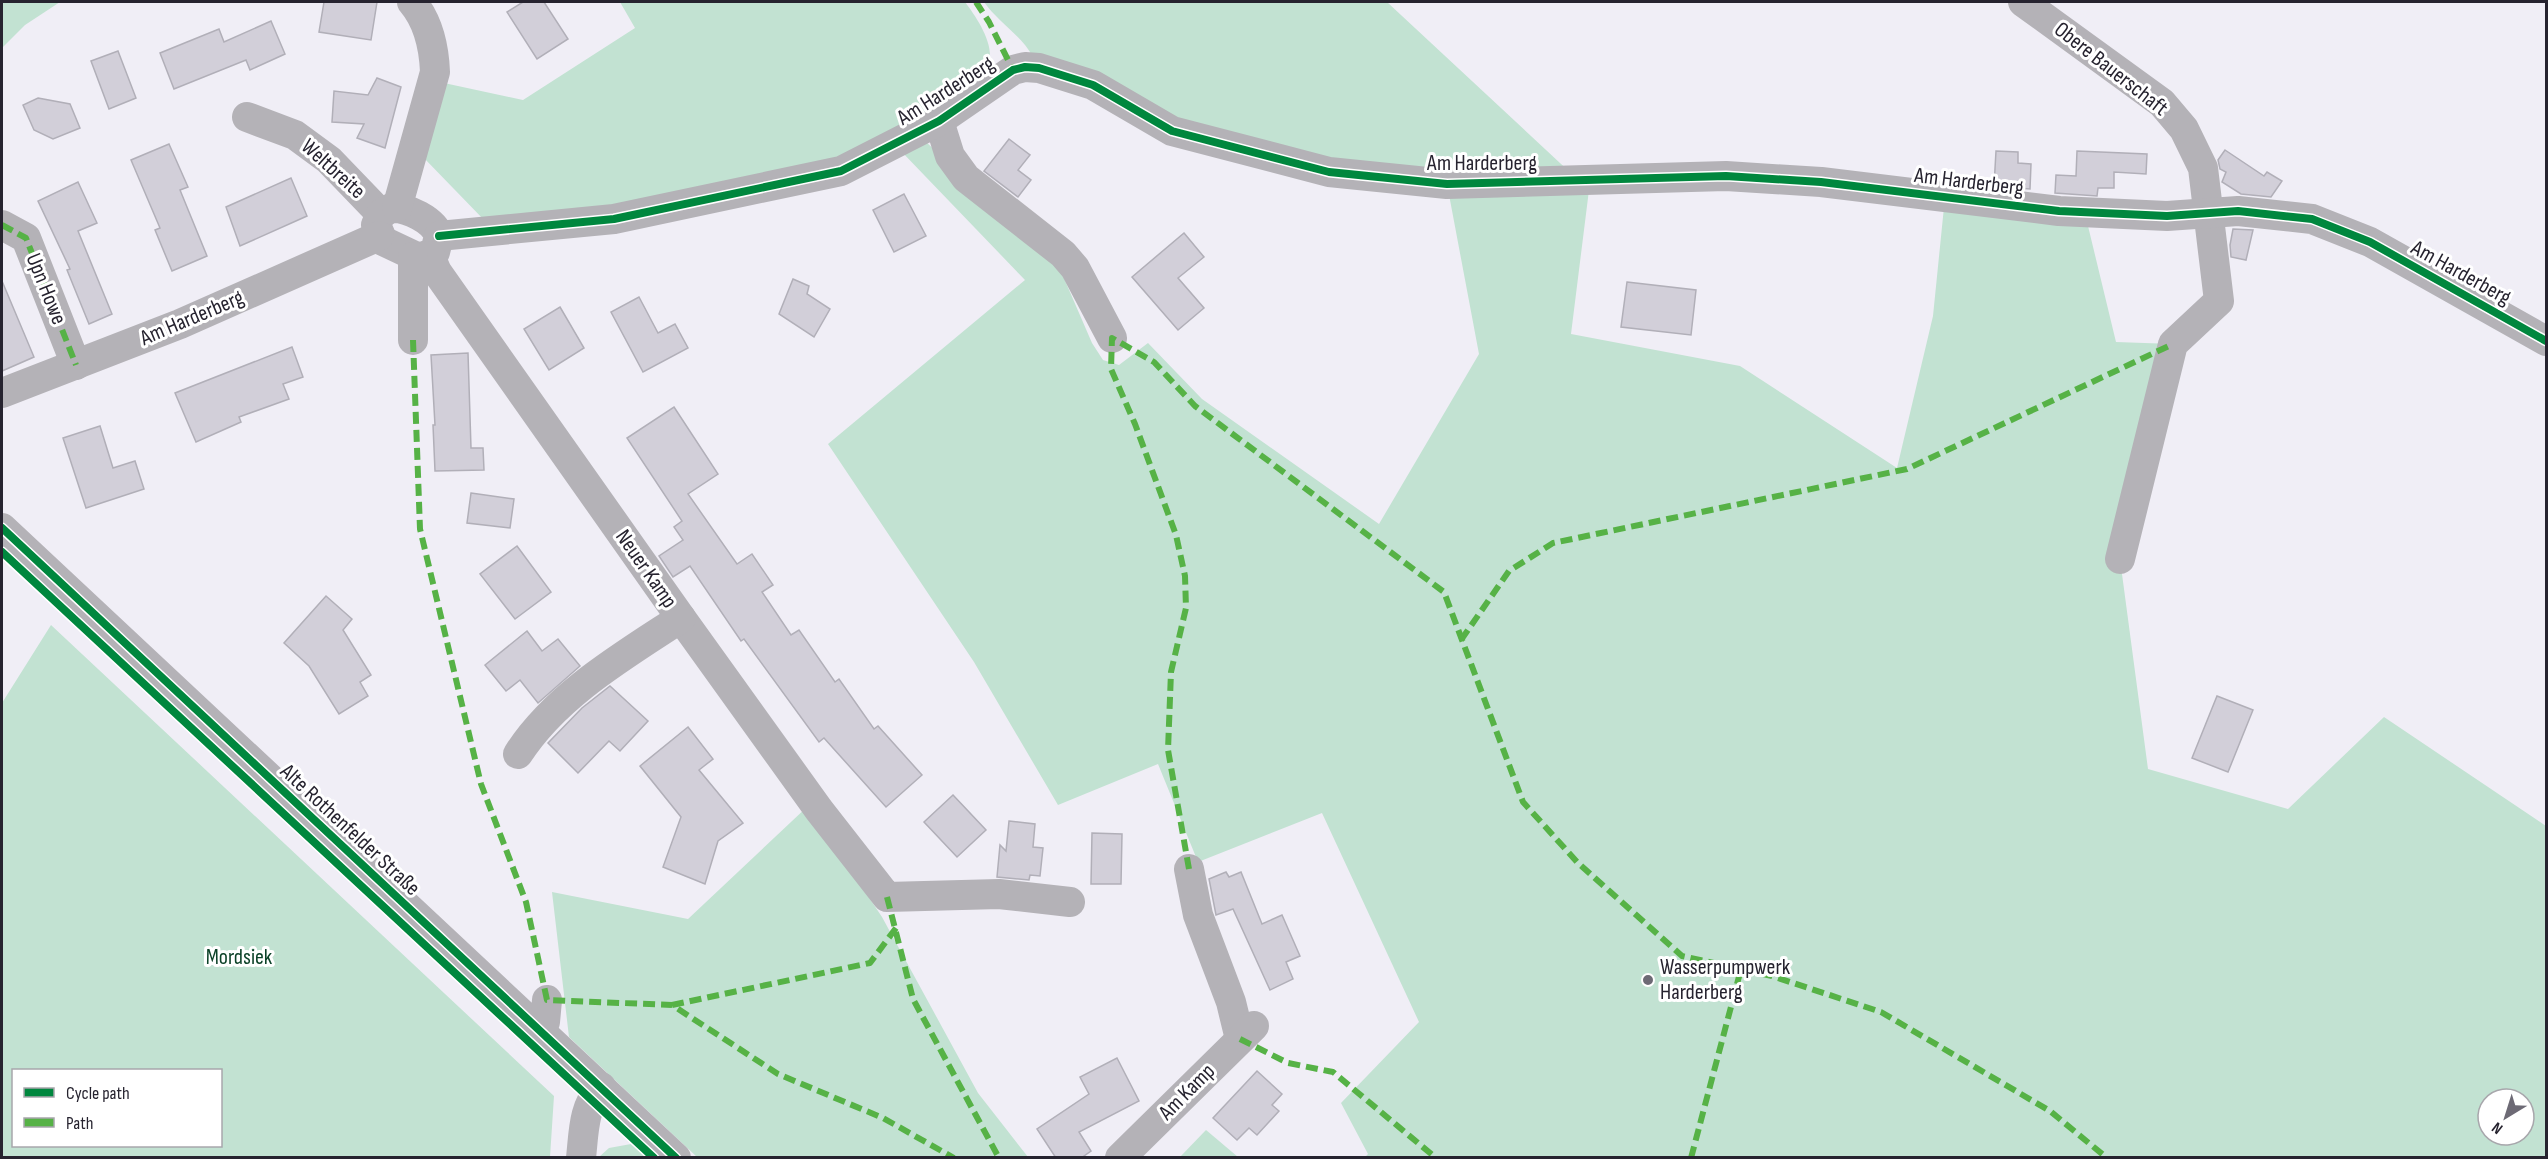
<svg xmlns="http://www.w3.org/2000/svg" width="2548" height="1159" font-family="'Sofia Sans Condensed',sans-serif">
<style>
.green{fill:#c2e2d2;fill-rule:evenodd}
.building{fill:#d2cfd9;stroke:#b1afb8;stroke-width:1.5}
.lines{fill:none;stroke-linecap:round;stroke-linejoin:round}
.minor{stroke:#b4b2b7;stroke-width:30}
.quiet{stroke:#56b246;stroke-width:6;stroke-dasharray:12 6;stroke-linecap:butt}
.cycleway-casing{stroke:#fff;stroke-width:11}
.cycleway{stroke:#00873e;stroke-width:8}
.poi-dot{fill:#6d6a75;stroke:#fff;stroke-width:2}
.labels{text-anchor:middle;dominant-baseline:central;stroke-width:6;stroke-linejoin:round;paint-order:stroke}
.street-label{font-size:22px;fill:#26232f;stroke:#fff}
.park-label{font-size:22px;fill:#0c4228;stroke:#fff}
.poi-label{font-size:22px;fill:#26232f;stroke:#fff;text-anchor:start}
</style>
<rect width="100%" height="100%" fill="#f0eef6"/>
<g class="green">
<polygon points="2,2 60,2 25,25 2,48"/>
<path d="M 620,2 L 965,2 C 977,18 998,48 987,69 C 984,75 975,81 970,86 L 837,165 L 611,212 L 486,222 L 422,156 L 444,83 L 523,100 L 635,28 Z"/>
<path d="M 984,2 L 1387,2 L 1589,190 L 1571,334 L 1740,366 L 1897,468 L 1933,316 L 1944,207 L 2088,226 L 2116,342 L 2173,344 L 2120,559 L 2148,769 L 2288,809 L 2384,717 L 2546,826 L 2546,1157 L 1365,1157 L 1368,1154 L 1341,1103 L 1419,1022 L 1322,813 L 1198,862 L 1158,764 L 1058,805 L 974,662 L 828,444 L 1025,280 L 900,150 L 923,139 L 1060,269 L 1092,343 L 1103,360 L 1119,365 L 1148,343 L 1202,399 L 1379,524 L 1479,354 L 1447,184 L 1172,131 L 1033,57 C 1022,36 998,22 984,2 ZM 2488,1099 L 2524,1099 L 2524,1135 L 2488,1135 Z"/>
<path d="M 51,625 L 554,1096 L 550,1157 L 2,1157 L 2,703 ZM 14,1070 L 220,1070 L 220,1146 L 14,1146 Z"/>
<polygon points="808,806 882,917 978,1093 1028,1157 697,1157 569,1037 552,892 688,919"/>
<polygon points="1206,1130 1238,1157 1180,1157"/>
<polygon points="631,1144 646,1157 599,1157 609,1148"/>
</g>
<g class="building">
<polygon points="324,2 377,2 371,40 319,32"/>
<polygon points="523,2 544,2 568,39 537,59 507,12"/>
<polygon points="271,21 285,54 250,70 246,60 174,89 160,53 219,29 224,42"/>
<polygon points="118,51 136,98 109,109 91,61"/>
<polygon points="377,78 401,87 385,148 357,138 364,124 332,122 334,91 368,95"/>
<polygon points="38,98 70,104 80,128 53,139 34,130 23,105"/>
<polygon points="1009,139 1030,155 1018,170 1031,180 1018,197 984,171"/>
<polygon points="169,144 188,187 180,190 207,256 172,271 155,230 160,228 131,160"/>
<polygon points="2225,150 2264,176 2267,172 2282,181 2271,197 2241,194 2222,182 2226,172 2220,169 2218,160"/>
<polygon points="1996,151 2018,152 2018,163 2031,164 2030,189 1994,186"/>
<polygon points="2077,151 2147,154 2146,174 2114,172 2114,188 2098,188 2097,196 2055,193 2056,175 2076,176"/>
<polygon points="291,178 307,216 240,246 226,207"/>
<polygon points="78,182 97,223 78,231 112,314 89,324 67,270 70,269 38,201"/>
<polygon points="904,194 926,236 894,252 873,210"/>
<polygon points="2233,229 2253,230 2246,260 2231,257 2230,245"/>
<polygon points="1184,233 1204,257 1178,278 1204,308 1178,330 1132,277"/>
<polygon points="793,279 809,286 807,294 830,309 814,337 779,314"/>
<polygon points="2,281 34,357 2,371"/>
<polygon points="1627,282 1696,290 1691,335 1621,327"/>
<polygon points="639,297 658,333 675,324 688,348 643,372 611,312"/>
<polygon points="560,307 584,348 549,370 524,329"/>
<polygon points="292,347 303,377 283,384 289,399 239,417 241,422 196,442 175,393"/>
<polygon points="468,353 471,448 483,448 484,470 435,471 433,425 435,425 431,355"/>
<polygon points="674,407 718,474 688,494 737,564 752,554 773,585 762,592 791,635 799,630 835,682 839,679 874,729 878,726 922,775 886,807 824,738 819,742 744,639 741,641 690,566 673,577 659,556 683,540 674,527 682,521 627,438"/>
<polygon points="100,426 113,468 135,461 144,489 86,508 63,438"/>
<polygon points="471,493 514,499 510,528 467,523"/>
<polygon points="517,546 551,592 515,619 480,574"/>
<polygon points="326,596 352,619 343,630 371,675 360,682 368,696 339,714 309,666 284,643"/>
<polygon points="527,631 542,651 558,639 580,666 538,703 520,680 506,691 485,665"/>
<polygon points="610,686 648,721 620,751 609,741 578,773 548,743 582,708"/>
<polygon points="2217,696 2253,710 2228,772 2192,758"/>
<polygon points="688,727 713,759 699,770 743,823 718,841 705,884 663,867 681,817 640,766"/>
<polygon points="953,795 986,830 957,857 924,822"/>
<polygon points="1009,821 1035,824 1033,847 1043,848 1040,876 1030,875 1029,880 997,877 1000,845 1006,851"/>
<polygon points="1092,833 1122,834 1121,884 1091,884"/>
<polygon points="1226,872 1229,877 1241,872 1262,924 1282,915 1300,956 1286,962 1293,979 1270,990 1233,909 1216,915 1209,879"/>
<polygon points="1117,1058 1139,1101 1079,1132 1091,1151 1081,1158 1056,1158 1037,1129 1089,1094 1080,1077"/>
<polygon points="1257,1071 1282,1094 1272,1105 1279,1111 1257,1135 1249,1128 1237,1140 1213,1118"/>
</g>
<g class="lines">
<g class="minor">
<polyline points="2023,2 2162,103 2184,129 2203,168 2219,301 2173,344 2120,559"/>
<polyline points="247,117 295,135 329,160 381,214"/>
<polyline points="939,121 950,156 966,178 1063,254 1075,268 1112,338"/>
<path d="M 391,208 C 407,207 434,220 439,236 L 435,252 L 419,258 L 383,241 L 376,225 L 381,214 Z"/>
<path d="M 397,208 L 435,72 C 434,47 429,22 412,2"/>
<polyline points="2,225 26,238 76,365"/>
<polyline points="439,236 614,219 841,171 939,121 1013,70 1025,67 1039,68 1093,85 1172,131 1329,172 1447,184 1726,176 1821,182 2059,211 2167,216 2238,211 2312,219 2370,242 2546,341"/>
<polyline points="430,256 437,272 681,618 819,810 887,897 999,894 1070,902"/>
<polyline points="413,340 413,257"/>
<polyline points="2,393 180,324 379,236"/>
<polyline points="2,528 676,1158"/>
<path d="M 518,754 C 556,695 623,656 681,618"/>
<polyline points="1189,869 1198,915 1231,1002 1240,1039"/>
<polyline points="540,1032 545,1022 547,1000"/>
<path d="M 581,1158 C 584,1131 583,1108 601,1087"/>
<polyline points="1120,1158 1254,1026"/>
</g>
<g class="quiet">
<polyline points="976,2 989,22 1013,70"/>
<polyline points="2,225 26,238 76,365"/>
<polyline points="413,340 420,529 481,784 526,902 547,1000 672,1005 778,1074 883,1118 954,1158"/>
<polyline points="1461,640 1509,571 1553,543 1907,469 2173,344"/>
<polyline points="1189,869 1168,750 1171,672 1186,608 1185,576 1176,535 1135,424 1111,369 1112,338 1154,362 1195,406 1444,592 1523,802 1578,863 1682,956 1772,976 1881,1012 2050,1111 2107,1158"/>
<polyline points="887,897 913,999 999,1158"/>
<polyline points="672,1005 870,963 896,928"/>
<polyline points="1240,1039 1288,1063 1333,1072 1436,1158"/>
<polyline points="1691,1158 1741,969"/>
</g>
<g class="cycleway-casing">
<g id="cycleway">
<polyline points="439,236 614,219 841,171 939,121 1013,70 1025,67 1039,68 1093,85 1172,131 1329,172 1447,184 1726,176 1821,182 2059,211 2167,216 2238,211 2312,219 2370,242 2546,341"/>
<polyline points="2,528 676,1158"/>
<polyline points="2,552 654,1158"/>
</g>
</g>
<use href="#cycleway" class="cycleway"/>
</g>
<circle class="poi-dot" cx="1648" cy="980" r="6"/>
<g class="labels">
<g class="street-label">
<text transform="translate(2111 69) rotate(38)">Obere Bauerschaft</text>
<text transform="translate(946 91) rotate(-32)">Am Harderberg</text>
<text x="1482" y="163">Am Harderberg</text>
<text transform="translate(333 169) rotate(42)">Weltbreite</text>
<text transform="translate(1969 182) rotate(7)">Am Harderberg</text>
<text transform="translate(2461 273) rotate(29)">Am Harderberg</text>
<text transform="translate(46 289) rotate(68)">Upn Howe</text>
<text transform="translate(192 318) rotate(-23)">Am Harderberg</text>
<text transform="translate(646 569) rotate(55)">Neuer Kamp</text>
<text transform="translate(350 830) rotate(43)">Alte Rothenfelder Straße</text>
<text transform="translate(1187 1092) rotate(-45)">Am Kamp</text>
</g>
<g class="park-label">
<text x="239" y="957">Mordsiek</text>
</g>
<g class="poi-label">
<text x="1660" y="967">Wasserpumpwerk<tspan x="1660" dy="25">Harderberg</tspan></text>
</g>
</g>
<rect width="2548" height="1159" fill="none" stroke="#26232f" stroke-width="6"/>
<rect x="12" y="1069" width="210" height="78" fill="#ffffff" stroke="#a8a7ac" stroke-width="1.5"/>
<rect x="24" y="1088" width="30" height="9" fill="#00873e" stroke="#a8a7ac" stroke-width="1.5"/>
<text x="66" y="1099" font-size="18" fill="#26232f">Cycle path</text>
<rect x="24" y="1118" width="30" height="9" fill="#56b246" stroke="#a8a7ac" stroke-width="1.5"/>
<text x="66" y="1129" font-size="18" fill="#26232f">Path</text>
<g transform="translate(2506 1117) rotate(218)"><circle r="28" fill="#ffffff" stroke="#a8a7ac" stroke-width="1.5"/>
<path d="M0-4.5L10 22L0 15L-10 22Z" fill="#6d6a75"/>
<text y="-9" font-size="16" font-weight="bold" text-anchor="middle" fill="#26232f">N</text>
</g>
</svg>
